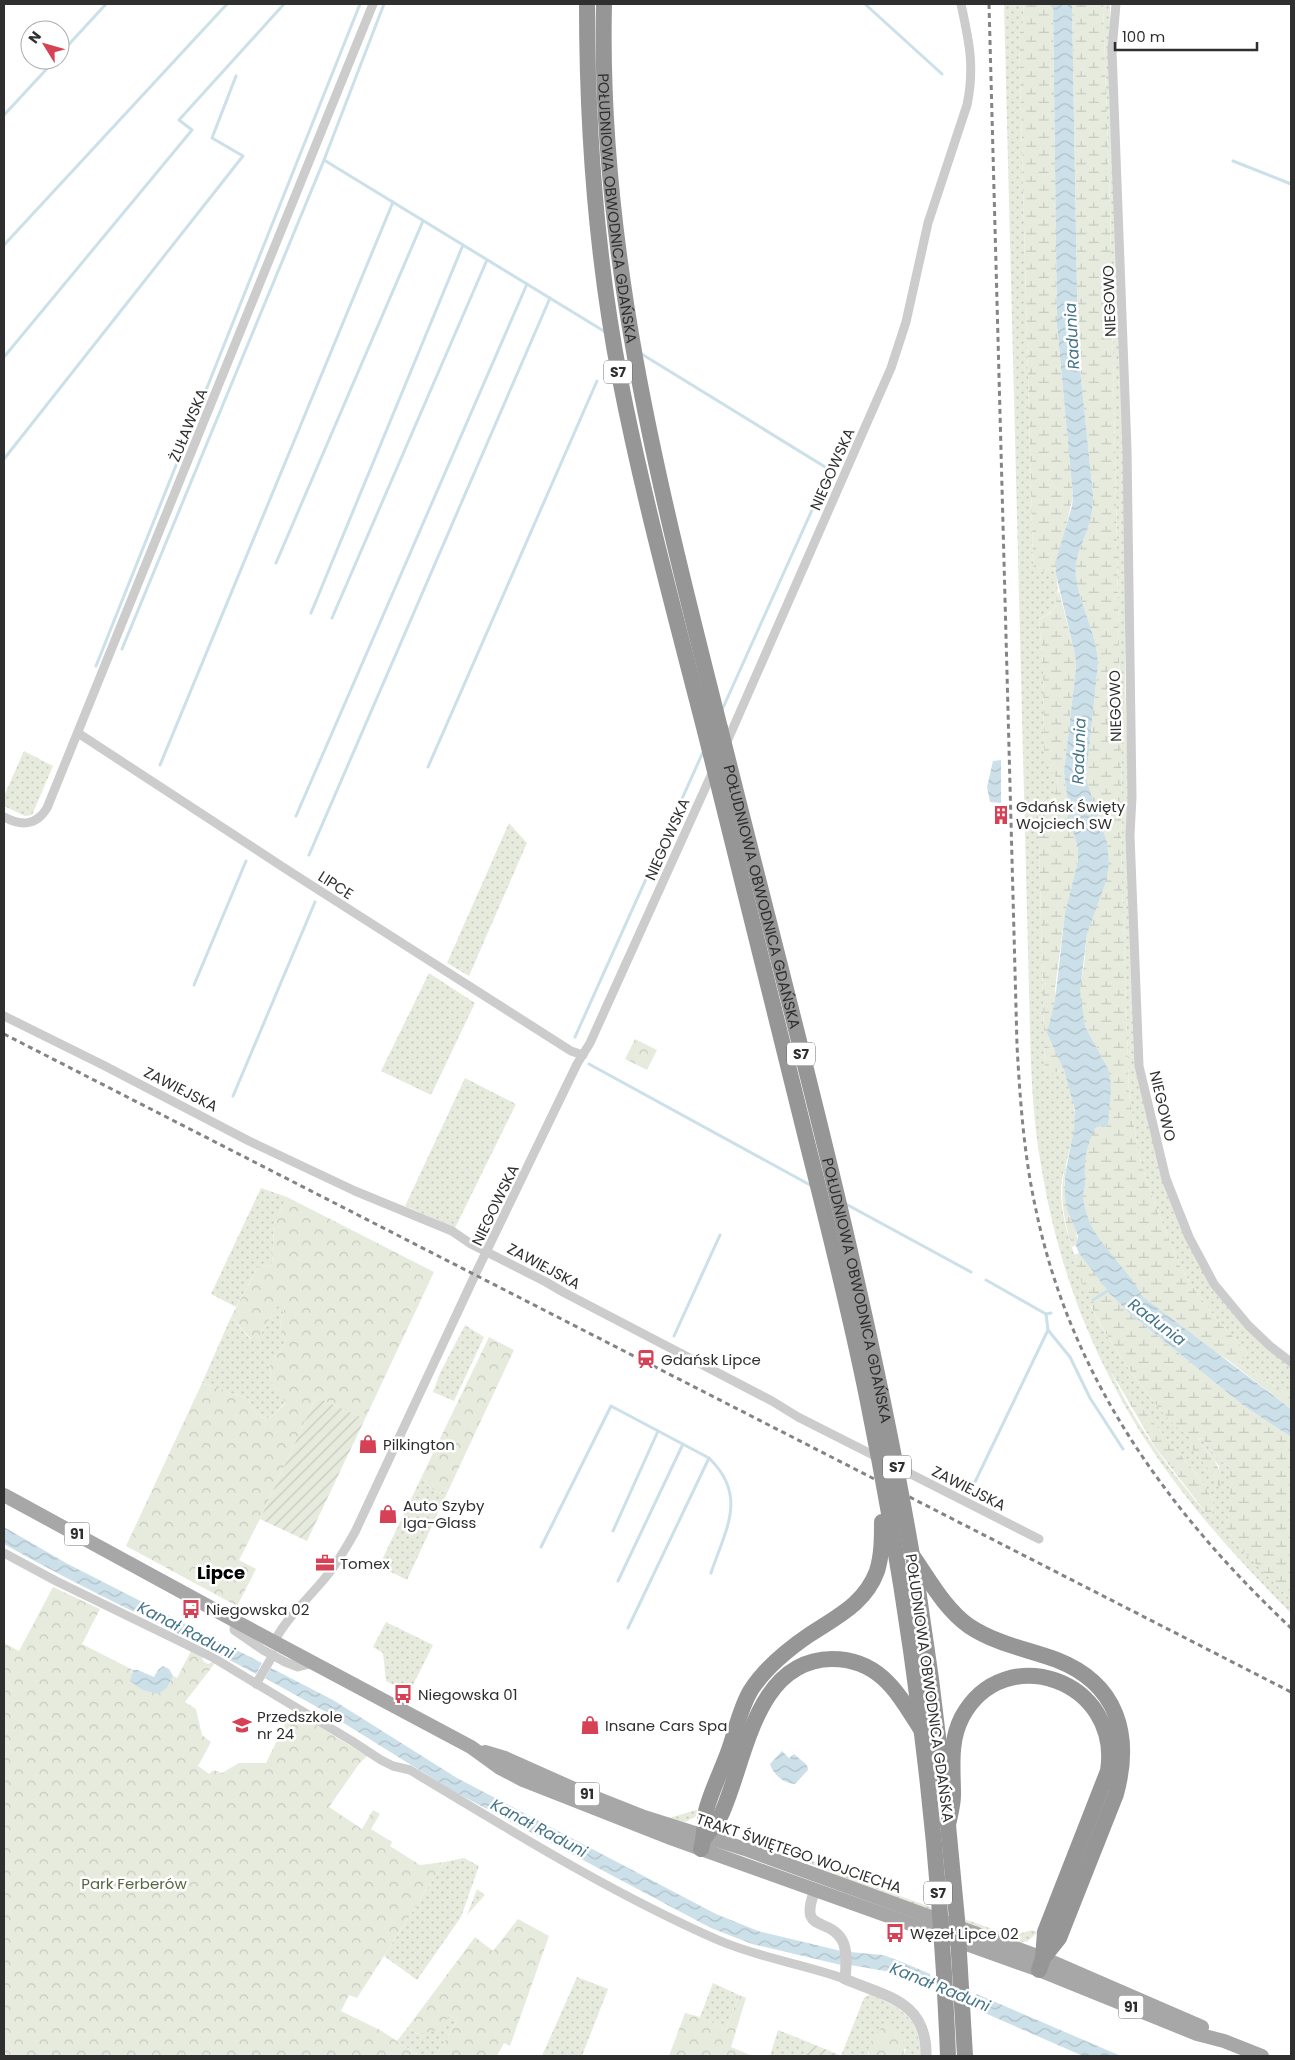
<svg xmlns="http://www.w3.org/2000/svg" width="1295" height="2060" font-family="Poppins,sans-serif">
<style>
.grass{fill:url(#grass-dots);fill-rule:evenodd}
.forest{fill:url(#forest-crowns)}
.wetland{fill:url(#wetland-marsh)}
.garden{fill:url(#garden-furrows)}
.water{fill:url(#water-waves)}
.pier{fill:#fff}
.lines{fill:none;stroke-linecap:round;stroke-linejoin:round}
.stream{stroke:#cce0e9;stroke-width:3}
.minor{stroke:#ccc;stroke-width:9}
.tertiary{stroke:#ccc;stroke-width:11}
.primary{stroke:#a7a7a7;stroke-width:14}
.motorway{stroke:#969696;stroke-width:16}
.rail{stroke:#848484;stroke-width:3;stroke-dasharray:5 4;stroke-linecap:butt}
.motorway-bridge{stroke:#969696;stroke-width:16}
.labels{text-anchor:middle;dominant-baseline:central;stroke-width:5;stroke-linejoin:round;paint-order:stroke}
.shield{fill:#fff;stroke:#6d6d6d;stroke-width:1}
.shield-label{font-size:14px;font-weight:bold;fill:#2f2f2f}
.street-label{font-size:15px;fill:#2f2f2f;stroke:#fff}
.poi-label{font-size:15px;fill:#2f2f2f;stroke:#fff;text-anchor:start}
.park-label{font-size:15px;fill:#556740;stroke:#fff}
.water-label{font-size:16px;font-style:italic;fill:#44748a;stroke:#fff}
.quarter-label{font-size:18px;font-weight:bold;fill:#000;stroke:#fff}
</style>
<defs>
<pattern id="grass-dots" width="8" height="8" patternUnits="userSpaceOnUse" patternTransform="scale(1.25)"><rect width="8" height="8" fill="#e6ebde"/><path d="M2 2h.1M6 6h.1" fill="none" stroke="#c6cabf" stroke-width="1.8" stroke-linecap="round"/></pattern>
<pattern id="forest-crowns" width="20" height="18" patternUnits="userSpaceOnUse" patternTransform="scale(1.25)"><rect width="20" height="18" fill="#e6ebde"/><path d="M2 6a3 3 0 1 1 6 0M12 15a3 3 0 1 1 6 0" fill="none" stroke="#c6cabf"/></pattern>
<pattern id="wetland-marsh" width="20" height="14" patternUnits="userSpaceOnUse" patternTransform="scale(1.25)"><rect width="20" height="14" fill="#e6ebde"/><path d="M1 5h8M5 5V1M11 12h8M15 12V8" fill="none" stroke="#c6cabf"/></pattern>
<pattern id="garden-furrows" width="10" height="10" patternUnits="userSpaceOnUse" patternTransform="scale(1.25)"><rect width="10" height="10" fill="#e6ebde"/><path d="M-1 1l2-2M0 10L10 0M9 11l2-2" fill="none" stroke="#c6cabf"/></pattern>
<pattern id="water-waves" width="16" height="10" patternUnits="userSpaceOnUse" patternTransform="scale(1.25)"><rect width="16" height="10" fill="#cce0e9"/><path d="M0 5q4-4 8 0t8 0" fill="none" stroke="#b0c0c8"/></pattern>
</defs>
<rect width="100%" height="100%" fill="#fff"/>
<g class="grass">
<path d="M 1004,4 L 1024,4 L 1023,22 L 1019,36 L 1033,565 L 1039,572 L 1056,568 C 1056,582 1063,602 1049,613 C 1046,616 1042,617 1039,620 L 1043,665 L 1044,750 L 1049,768 L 1057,779 L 1058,786 L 1051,799 L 1038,803 L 1045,1075 L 1064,1070 C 1068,1085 1075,1102 1075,1118 C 1075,1137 1067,1157 1063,1175 C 1057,1201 1066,1229 1074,1254 L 1077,1254 L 1075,1262 L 1087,1295 L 1091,1293 L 1094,1303 L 1090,1305 C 1102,1333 1165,1427 1192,1437 L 1192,1449 L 1213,1474 L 1220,1488 L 1219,1466 L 1198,1440 L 1202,1438 L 1216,1457 L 1230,1468 L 1230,1505 L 1226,1530 L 1242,1550 L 1291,1600 L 1291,1613 C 1222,1544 1155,1468 1111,1380 C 1076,1313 1053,1240 1041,1165 C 1033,1120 1031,1075 1030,1030 ZM 1111,1371 L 1205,1485 L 1213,1501 L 1212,1516 L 1207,1514 C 1172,1473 1132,1421 1111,1371 Z"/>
<polygon points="1103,4 1110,4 1110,53 1125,480 1125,679 1137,1067 1153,1131 1208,1278 1291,1365 1291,1396 1238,1364 1248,1354 1212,1313 1194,1289 1180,1266 1157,1210 1139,1157 1129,1093 1121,849 1122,797 1110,206"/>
<polygon points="24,751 53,766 32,815 25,816 4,806 4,796"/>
<polygon points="509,823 527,843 469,976 447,963"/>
<polygon points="429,973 475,1003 431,1095 381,1071"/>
<polygon points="465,1078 516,1104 455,1228 405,1206"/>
<polygon points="261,1188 287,1197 274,1224 272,1266 258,1267 236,1307 211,1294"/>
<path d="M 277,1306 L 285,1306 C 281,1321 277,1326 286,1340 L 280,1351 L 270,1365 L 271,1381 L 286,1402 L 270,1418 L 258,1417 L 248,1399 L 202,1383 L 231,1317 L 250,1339 L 258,1339 Z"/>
<polygon points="465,1325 484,1337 454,1401 433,1392 440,1373"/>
<polygon points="422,1476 429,1487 440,1493 449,1489 407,1580 379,1566"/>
<polygon points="386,1622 433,1645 409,1693 386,1681 383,1653 373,1647"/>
<polygon points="696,1810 699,1812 695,1817 685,1822 666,1819"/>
<polygon points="743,1836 827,1866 866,1884 1012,1936 1032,1930 1038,1932 1028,1941 1019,1943 850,1881 814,1865 742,1841"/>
<polygon points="464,1858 479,1866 461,1917 417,1980 384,1956 444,1862"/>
<polygon points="477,1889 485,1895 467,1915"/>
<polygon points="577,1977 608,1989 582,2056 542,2056"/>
<polygon points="713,1983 739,1995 726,2029 700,2017"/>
<path d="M 870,1994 C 903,2009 919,2017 921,2056 L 903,2056 L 906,2049 L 868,2052 L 868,2056 L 836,2056 L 837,2054 L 841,2056 L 864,1998 Z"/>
<polygon points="450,2015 457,2021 436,2056 420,2056 397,2041 408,2027 418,2034"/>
<polygon points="778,2030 808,2042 803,2056 770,2056"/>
</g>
<g class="forest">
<polygon points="635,1039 657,1050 647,1070 625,1059"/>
<path d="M 287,1197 L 434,1272 L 365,1419 L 316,1397 L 260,1519 L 239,1560 L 256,1569 L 237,1606 L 126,1546 L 202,1383 L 248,1399 L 258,1417 L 270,1418 L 286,1403 L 271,1381 L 270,1365 L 280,1351 L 286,1340 C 277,1326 281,1321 285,1306 L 277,1306 L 258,1339 L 251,1339 L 231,1317 L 258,1267 L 272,1266 L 274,1224 Z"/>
<polygon points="489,1337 514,1350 449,1489 440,1493 429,1487 422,1476"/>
<polygon points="53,1587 100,1609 82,1644 133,1670 131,1673 167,1688 173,1676 177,1678 191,1651 202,1656 203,1661 208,1664 212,1662 215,1663 185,1702 196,1709 202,1735 211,1742 198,1766 209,1774 214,1770 222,1773 239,1763 266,1763 292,1710 367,1756 359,1764 329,1807 362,1829 373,1810 380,1814 371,1829 392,1842 390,1846 420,1865 444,1862 357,1998 349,1995 341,2011 380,2030 420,2056 4,2056 4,1643 19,1651"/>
<polygon points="518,1919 549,1936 510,2046 504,2043 497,2056 436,2056 457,2021 450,2015 439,2030 418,2034 408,2027 475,1937 493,1951"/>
<polygon points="739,1995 746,1998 731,2047 753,2056 669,2056 685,2013 700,2017 726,2029"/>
<path d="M 888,2020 C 898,2029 908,2043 903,2056 L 868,2056 L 872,2039 Z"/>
</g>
<g class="wetland">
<polygon points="1024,4 1053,4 1057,325 1073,497 1056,568 1039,572 1035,570 1033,565 1019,36 1023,22"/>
<path d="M 1072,4 L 1103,4 L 1110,206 L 1122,797 L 1121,849 L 1129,1093 L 1139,1157 L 1157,1210 L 1180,1266 L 1194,1289 L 1212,1313 L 1248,1354 L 1238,1364 L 1291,1396 L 1291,1409 L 1228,1360 L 1159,1316 L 1116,1278 L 1088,1219 L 1078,1186 L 1102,1058 L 1085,1026 L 1081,1006 L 1077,1000 L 1084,966 L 1087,934 L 1093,908 L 1086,779 L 1098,664 C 1097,633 1080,607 1076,577 C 1074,558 1082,545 1088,528 C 1092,517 1093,505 1093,494 L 1078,349 Z"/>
<polygon points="1059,591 1075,655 1076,667 1064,772 1070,822 1078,848 1078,861 1065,914 1055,988 1064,1070 1045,1075 1038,803 1051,799 1058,786 1057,779 1046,764 1044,750 1043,665 1039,620 1050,613 1055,606"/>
<path d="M 1068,1152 C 1066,1166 1063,1181 1066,1195 C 1068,1212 1079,1229 1077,1245 L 1072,1247 C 1061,1209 1059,1191 1068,1152 Z"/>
<path d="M 1080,1253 L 1110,1294 L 1128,1312 L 1244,1406 L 1291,1437 L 1291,1600 L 1242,1550 L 1226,1530 L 1230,1505 L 1230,1468 L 1216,1457 L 1202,1438 L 1198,1439 C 1210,1458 1224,1464 1220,1489 L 1213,1474 L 1192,1449 L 1190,1445 L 1192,1437 C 1165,1427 1102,1333 1090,1304 L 1094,1303 L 1091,1294 L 1086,1295 L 1075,1262 L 1077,1254 Z"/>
<polygon points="1109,1368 1205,1485 1213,1501 1212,1516 1207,1514 1155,1447"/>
</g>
<g class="garden">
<polygon points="316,1397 365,1419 307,1541 260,1519"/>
<polygon points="808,2042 837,2054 836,2056 803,2056"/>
</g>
<g class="water">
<path d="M 1053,4 L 1072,4 L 1078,349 L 1093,494 C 1093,505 1092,517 1088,528 C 1082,545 1074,558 1076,577 C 1080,607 1097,633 1098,664 L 1086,779 L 1107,843 L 1109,864 L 1106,881 L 1087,934 L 1080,991 L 1085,1026 L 1108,1069 L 1110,1078 L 1111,1088 L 1108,1125 L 1106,1127 L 1100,1126 L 1095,1128 C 1085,1150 1084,1160 1085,1184 C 1085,1188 1083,1191 1083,1195 C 1083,1202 1086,1211 1088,1218 C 1096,1242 1130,1272 1143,1297 L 1291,1409 L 1291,1437 L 1244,1406 L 1128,1312 L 1110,1294 L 1079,1253 L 1076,1246 L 1078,1236 L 1067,1209 L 1065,1195 L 1065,1175 L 1074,1129 L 1075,1110 L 1064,1070 L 1047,1033 L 1055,1001 L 1065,913 L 1078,861 L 1078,848 L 1070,822 L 1064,772 L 1076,667 L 1075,655 L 1056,574 L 1056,561 L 1072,506 L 1073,497 L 1057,325 Z"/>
<polygon points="1001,760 1001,803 990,802 987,787 993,761"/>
<path d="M 4,1527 L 66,1563 L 262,1663 L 256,1674 C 173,1629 86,1591 4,1544 Z"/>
<polygon points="163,1666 169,1669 173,1676 167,1688 157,1694 141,1689 130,1681 133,1670 138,1670 154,1677 158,1670"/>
<polygon points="271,1668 333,1700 457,1778 716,1914 758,1931 841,1951 841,1965 752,1944 711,1928 453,1791 326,1712 265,1678"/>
<path d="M 782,1751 L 789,1758 L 794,1754 L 807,1765 L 808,1770 L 795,1784 C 784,1784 773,1774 770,1764 Z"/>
<polygon points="850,1952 883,1955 902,1962 1121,2056 1083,2056 891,1972 850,1965"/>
</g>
<polygon class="pier" points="930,1970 976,1991 977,2013 931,1992"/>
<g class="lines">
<g class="stream">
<polyline points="865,4 942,74"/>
<polyline points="60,54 106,4"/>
<polyline points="4,115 55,60"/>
<polyline points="324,160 607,333"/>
<polyline points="1233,161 1291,184"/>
<polyline points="4,245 227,4"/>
<polyline points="640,353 830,470 722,710"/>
<polyline points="4,357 192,130 179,120 284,4"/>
<polyline points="4,459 243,156 212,138 236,76"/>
<polyline points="276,563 423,221"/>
<polyline points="311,613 463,245"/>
<polyline points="332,618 487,260"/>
<polyline points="122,649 324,160 384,4"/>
<polyline points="96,666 360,4"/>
<polyline points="160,765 393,202"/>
<polyline points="428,767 597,381"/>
<polyline points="296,816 527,284"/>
<polyline points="309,855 550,298"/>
<polyline points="194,985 246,861"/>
<polyline points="575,1037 703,752"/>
<polyline points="589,1064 812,1186"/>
<polyline points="233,1096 315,902"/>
<polyline points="844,1203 971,1272"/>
<polyline points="986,1280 1046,1314"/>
<polyline points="1093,1300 1109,1290"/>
<polyline points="1048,1330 1070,1357 1090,1398 1123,1449"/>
<polyline points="674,1336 720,1235"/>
<polyline points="974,1484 1048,1330 1046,1314 1051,1313"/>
<polyline points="613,1531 658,1431"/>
<path d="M 541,1547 L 611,1406 L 709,1458 C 748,1496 726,1528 711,1573"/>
<polyline points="618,1581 683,1444"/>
<polyline points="628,1628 709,1458"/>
</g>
<g class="minor">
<polyline points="1116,4 1112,50 1127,449 1132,797 1130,835 1139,1066 1166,1179 1189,1237 1214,1284 1248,1325 1270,1346 1291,1362"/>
<polyline points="78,733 289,871 571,1051 583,1055"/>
<path d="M 726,744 L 891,368 L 906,322 L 928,223 L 967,105 C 975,67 969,41 961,4"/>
<path d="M 4,817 C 21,826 36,826 47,808 L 373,4"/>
<polyline points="4,1016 103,1065 249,1141 355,1191 452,1231 471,1244 546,1282 563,1292 772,1401 798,1417 879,1458"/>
<polyline points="895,1466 1039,1539"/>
<path d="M 4,1553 L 56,1581 L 212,1657 L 352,1741 L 381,1760 L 393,1766 L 410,1770 C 510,1830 611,1893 718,1940 C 759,1958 804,1964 845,1979"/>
<polyline points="235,1621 234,1630 263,1650 285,1662 298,1667 313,1663"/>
<path d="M 274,1642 C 287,1617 307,1600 325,1578 C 337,1564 346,1548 355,1532 L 475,1275 L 577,1064 L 590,1043 L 713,771"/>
<polyline points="256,1684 273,1655"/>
</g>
<path class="tertiary" d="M 815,1890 C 798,1934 828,1916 842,1940 C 848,1950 846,1968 845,1979 C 887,1997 927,2001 926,2056"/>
<g class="primary">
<polyline points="4,1495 274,1642 471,1747 500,1768 523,1780 673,1839 1039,1970 1197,2034 1224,2041 1262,2056"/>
<polyline points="485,1752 505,1758 581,1792 644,1817 745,1849 1043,1958 1202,2027"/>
</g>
<g class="motorway">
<path d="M 587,4 C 587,129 596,255 620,379 C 643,497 675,614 705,731"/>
<path id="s1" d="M 604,4 C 598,251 660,490 720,728"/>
<path d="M 912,1555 C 929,1579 944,1608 969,1626 C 996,1644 1027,1649 1057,1660 C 1118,1684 1132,1735 1116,1794 L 1059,1938 L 1043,1958 L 1039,1970"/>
<polyline points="914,1562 931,1679 943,1778"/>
<path d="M 948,1825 C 950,1815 953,1805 953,1795 C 953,1768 949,1742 962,1717 C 1004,1639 1122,1680 1108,1771 L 1045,1932 L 1043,1958"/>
<path d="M 705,1837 C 710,1830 717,1823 721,1815 C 746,1761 754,1660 832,1659 C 881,1659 899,1695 922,1731"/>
<path d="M 701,1849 C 705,1836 704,1824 706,1811 C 711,1791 722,1770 729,1750 C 736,1730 740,1708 751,1690 C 766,1667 787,1650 809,1635 C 836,1617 865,1604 877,1571 C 882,1555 882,1538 882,1522"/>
</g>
<g class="rail">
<path d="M 989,4 L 1017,1045 C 1020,1100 1024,1156 1036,1210 C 1071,1378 1168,1512 1291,1628"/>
<polyline points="4,1034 1291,1692"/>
</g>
<g class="motorway-bridge">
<path id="s2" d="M 720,728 C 788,1002 864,1276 912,1555"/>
<path d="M 705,731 C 739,869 774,1008 808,1146 C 829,1229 850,1313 867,1397 C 911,1614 940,1835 948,2056"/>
<polyline points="948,1825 957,1919 965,2056"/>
</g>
</g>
<defs>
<g id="building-bare" transform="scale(1.5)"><path d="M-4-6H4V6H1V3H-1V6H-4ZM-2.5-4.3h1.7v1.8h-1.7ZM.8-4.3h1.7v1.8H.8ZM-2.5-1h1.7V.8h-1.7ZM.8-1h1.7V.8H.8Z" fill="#d64156" stroke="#fff" stroke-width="2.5" paint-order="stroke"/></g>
<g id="station-bare" transform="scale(1.5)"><path d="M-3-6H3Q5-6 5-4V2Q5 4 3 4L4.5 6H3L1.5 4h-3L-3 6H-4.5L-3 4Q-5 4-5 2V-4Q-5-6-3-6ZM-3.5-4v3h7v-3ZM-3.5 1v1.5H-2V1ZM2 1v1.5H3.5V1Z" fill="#d64156" stroke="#fff" stroke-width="2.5" paint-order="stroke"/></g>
<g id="shop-bare" transform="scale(1.5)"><path d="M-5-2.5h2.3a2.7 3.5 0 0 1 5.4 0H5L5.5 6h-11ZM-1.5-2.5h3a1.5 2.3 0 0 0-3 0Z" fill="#d64156" stroke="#fff" stroke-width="2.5" paint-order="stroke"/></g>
<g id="office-bare" transform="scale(1.5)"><path d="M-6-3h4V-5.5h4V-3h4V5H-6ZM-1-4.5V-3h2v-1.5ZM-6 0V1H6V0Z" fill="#d64156" stroke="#fff" stroke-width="2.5" paint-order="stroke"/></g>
<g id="bus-bare" transform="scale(1.5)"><path d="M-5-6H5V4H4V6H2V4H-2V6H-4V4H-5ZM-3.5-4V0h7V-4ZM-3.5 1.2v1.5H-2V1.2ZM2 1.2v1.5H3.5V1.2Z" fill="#d64156" stroke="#fff" stroke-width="2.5" paint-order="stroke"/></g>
<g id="school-bare" transform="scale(1.5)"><path d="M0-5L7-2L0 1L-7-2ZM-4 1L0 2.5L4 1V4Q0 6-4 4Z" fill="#d64156" stroke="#fff" stroke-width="2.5" paint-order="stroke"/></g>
</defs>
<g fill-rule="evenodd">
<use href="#building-bare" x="1001" y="815"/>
<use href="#station-bare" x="646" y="1359"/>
<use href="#shop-bare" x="368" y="1444"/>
<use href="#shop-bare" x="388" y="1514"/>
<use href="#office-bare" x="325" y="1563"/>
<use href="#bus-bare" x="191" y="1609"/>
<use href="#bus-bare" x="403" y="1694"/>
<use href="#school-bare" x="242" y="1725"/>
<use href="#shop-bare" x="590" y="1725"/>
<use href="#bus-bare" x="895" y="1933"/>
</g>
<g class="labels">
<g class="shield">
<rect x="604" y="360.5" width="28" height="23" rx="4"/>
<rect x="787" y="1042.5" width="28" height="23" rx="4"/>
<rect x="883" y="1455.5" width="28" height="23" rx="4"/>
<rect x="64.5" y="1522.5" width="25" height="23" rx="4"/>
<rect x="574.5" y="1782.5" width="25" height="23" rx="4"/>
<rect x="924" y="1881.5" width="28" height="23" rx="4"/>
<rect x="1118.5" y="1995.5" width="25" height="23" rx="4"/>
</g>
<g class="shield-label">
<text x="618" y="372">S7</text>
<text x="801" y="1054">S7</text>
<text x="897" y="1467">S7</text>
<text x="77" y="1534">91</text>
<text x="587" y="1794">91</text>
<text x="938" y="1893">S7</text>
<text x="1131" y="2007">91</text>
</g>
<g class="street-label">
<text stroke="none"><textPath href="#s1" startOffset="205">POŁUDNIOWA OBWODNICA GDAŃSKA</textPath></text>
<text transform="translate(1109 301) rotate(-92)">NIEGOWO</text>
<text transform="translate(188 425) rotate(-68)">ŻUŁAWSKA</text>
<text transform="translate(832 469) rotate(-66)">NIEGOWSKA</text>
<text transform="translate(1115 706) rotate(-91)">NIEGOWO</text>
<text transform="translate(667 839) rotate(-66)">NIEGOWSKA</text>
<text transform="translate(336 885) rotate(33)">LIPCE</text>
<text stroke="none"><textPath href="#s2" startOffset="174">POŁUDNIOWA OBWODNICA GDAŃSKA</textPath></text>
<text transform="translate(181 1089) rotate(27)">ZAWIEJSKA</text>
<text transform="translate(1163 1106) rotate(77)">NIEGOWO</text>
<text transform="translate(495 1205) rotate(-64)">NIEGOWSKA</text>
<text transform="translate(544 1266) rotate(28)">ZAWIEJSKA</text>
<text stroke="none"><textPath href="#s2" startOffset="579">POŁUDNIOWA OBWODNICA GDAŃSKA</textPath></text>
<text transform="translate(969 1488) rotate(27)">ZAWIEJSKA</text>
<text transform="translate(930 1688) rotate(82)">POŁUDNIOWA OBWODNICA GDAŃSKA</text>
<text transform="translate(799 1853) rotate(19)">TRAKT ŚWIĘTEGO WOJCIECHA</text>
</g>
<g class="poi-label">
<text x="1016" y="806">Gdańsk Święty<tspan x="1016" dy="17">Wojciech SW</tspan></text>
<text x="661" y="1359">Gdańsk Lipce</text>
<text x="383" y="1444">Pilkington</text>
<text x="403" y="1505">Auto Szyby<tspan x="403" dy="17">Iga-Glass</tspan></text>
<text x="340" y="1563">Tomex</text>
<text x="206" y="1609">Niegowska 02</text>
<text x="418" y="1694">Niegowska 01</text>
<text x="257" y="1716">Przedszkole<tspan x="257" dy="17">nr 24</tspan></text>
<text x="605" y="1725">Insane Cars Spa</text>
<text x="910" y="1933">Węzeł Lipce 02</text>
</g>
<g class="park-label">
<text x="134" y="1883">Park Ferberów</text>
</g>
<g class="water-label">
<text transform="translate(1072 336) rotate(-93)">Radunia</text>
<text transform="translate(1079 751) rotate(-88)">Radunia</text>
<text transform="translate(1157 1322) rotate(37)">Radunia</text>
<text transform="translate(186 1630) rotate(27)">Kanał Raduni</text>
<text transform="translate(539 1828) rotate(28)">Kanał Raduni</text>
<text transform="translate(940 1987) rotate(22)">Kanał Raduni</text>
</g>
<g class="quarter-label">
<text x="221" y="1572">Lipce</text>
</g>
</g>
<rect width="1295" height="2060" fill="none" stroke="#2f2f2f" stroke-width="10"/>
<g transform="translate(45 45) rotate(307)"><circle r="24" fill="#ffffff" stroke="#acacac"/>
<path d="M0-4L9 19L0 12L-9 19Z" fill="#d64156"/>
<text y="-8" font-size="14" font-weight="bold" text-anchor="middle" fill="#2f2f2f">N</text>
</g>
<path d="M1115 42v8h142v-8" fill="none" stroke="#2f2f2f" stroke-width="2.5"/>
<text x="1122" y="42" font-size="15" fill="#2f2f2f" stroke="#ffffff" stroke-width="4" paint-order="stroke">100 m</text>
</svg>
